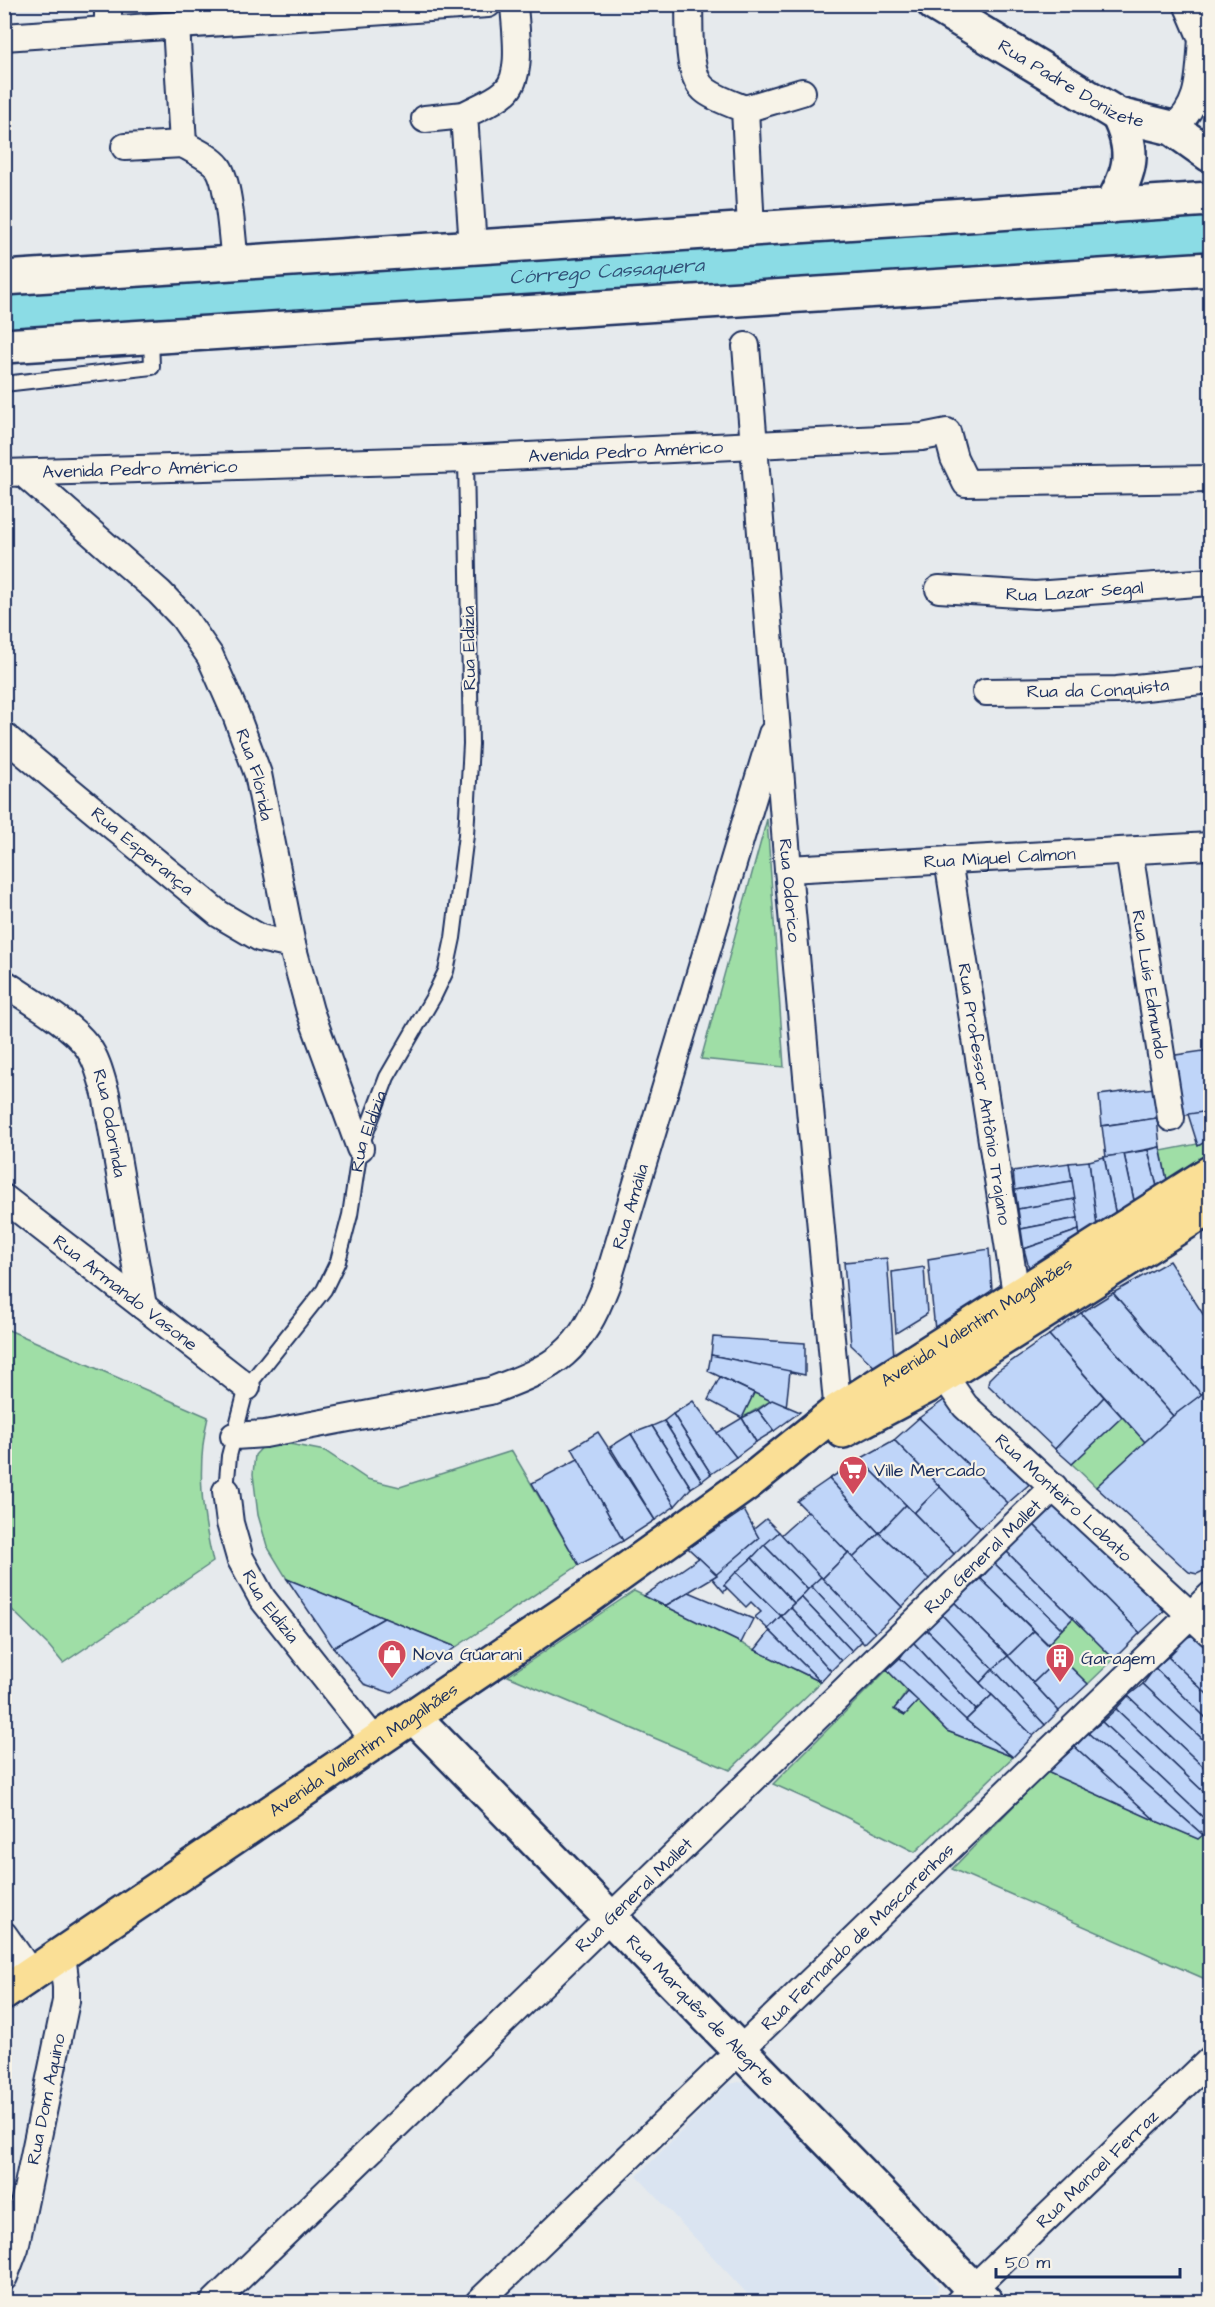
<svg xmlns="http://www.w3.org/2000/svg" width="1215" height="2307" font-family="'Architects Daughter',sans-serif">
<style>
.built{fill:#dae4f1}
.green{fill:#9fdea6;stroke:#5d8682;stroke-width:1.5}
.lines{fill:none;stroke-linecap:round;stroke-linejoin:round}
.river{stroke:#8bdce5;stroke-width:45}
.building{fill:#bfd5f9;stroke:#1b2f5e;stroke-width:1.5}
.lane-casing{stroke:#1b2f5e;stroke-width:18}
.street-casing{stroke:#1b2f5e;stroke-width:30}
.secondary-casing{stroke:#1b2f5e;stroke-width:38}
.primary-casing{stroke:#1b2f5e;stroke-width:38}
.lane{stroke:#f7f3e8;stroke-width:14}
.street{stroke:#f7f3e8;stroke-width:26}
.secondary{stroke:#f7f3e8;stroke-width:33}
.primary{stroke:#fadf96;stroke-width:33}
.labels{text-anchor:middle;dominant-baseline:central;stroke-width:4.5;stroke-linejoin:round;paint-order:stroke}
.street-label{font-size:18px;fill:#1b2f5e;stroke:#f7f3e8}
.poi-label{font-size:18px;fill:#1b2f5e;stroke:#f7f3e8;text-anchor:start}
.water-label{font-size:20px;font-style:italic;fill:#315279;stroke:#f7f3e8}
</style>
<rect width="100%" height="100%" fill="#e6eaed"/>
<filter id="ink" filterUnits="userSpaceOnUse"><feTurbulence type="fractalNoise" baseFrequency=".0167" numOctaves="2"/><feDisplacementMap in="SourceGraphic" scale="12" xChannelSelector="R" yChannelSelector="G"/><feConvolveMatrix kernelMatrix="1 2 1 2 8 2 1 2 1" color-interpolation-filters="sRGB"/></filter>
<g filter="url(#ink)">
<polygon class="built" points="739,2082 747,2084 935,2280 938,2285 937,2291 929,2302 755,2302 637,2176 728,2084"/>
<g class="green">
<polygon points="767,819 784,1067 701,1059"/>
<polygon points="1210,1139 1210,1158 1168,1185 1161,1151 1197,1144 1198,1146"/>
<path d="M 4,1328 L 208,1417 C 196,1466 202,1514 213,1562 L 63,1663 L 49,1646 L 5,1603 Z"/>
<polygon points="754,1393 772,1400 742,1418"/>
<polygon points="1122,1417 1145,1442 1096,1487 1072,1464"/>
<polygon points="269,1440 325,1451 367,1479 400,1487 512,1451 579,1565 456,1647 287,1579 267,1546 258,1515 253,1474 255,1455"/>
<polygon points="634,1591 821,1682 730,1770 508,1676"/>
<polygon points="1073,1618 1114,1659 1088,1684 1048,1644"/>
<polygon points="887,1670 907,1691 894,1710 905,1715 918,1700 947,1731 1013,1757 915,1852 838,1813 773,1784"/>
<polygon points="1047,1772 1198,1839 1210,1826 1210,1981 952,1869"/>
</g>
<g class="lines">
<path class="river" id="s1" d="M 4,311 L 920,251 L 1210,235"/>
</g>
<g class="building">
<polygon points="1210,1050 1210,1111 1180,1116 1169,1056"/>
<polygon points="1154,1088 1157,1118 1102,1126 1099,1095"/>
<polygon points="1210,1111 1210,1139 1198,1146 1188,1114"/>
<polygon points="1157,1118 1160,1147 1106,1157 1102,1126"/>
<polygon points="1160,1147 1168,1185 1158,1191 1148,1150"/>
<polygon points="1148,1150 1158,1191 1135,1205 1124,1154"/>
<polygon points="1124,1154 1135,1205 1116,1216 1104,1157"/>
<polygon points="1104,1157 1116,1216 1097,1227 1089,1161"/>
<polygon points="1089,1161 1097,1227 1080,1238 1069,1163"/>
<polygon points="1069,1163 1072,1181 1015,1190 1013,1171"/>
<polygon points="1072,1181 1075,1199 1018,1209 1015,1190"/>
<polygon points="1075,1199 1078,1218 1021,1229 1018,1209"/>
<polygon points="1078,1218 1079,1230 1024,1249 1021,1229"/>
<polygon points="1079,1230 1080,1238 1030,1272 1024,1249"/>
<polygon points="989,1249 992,1290 982,1302 935,1330 928,1259"/>
<polygon points="887,1258 894,1357 877,1369 851,1345 844,1262"/>
<polygon points="1169,1261 1210,1325 1210,1388 1202,1395 1113,1293"/>
<polygon points="924,1267 927,1314 896,1333 892,1272"/>
<polygon points="1113,1293 1202,1395 1173,1416 1081,1313"/>
<polygon points="1081,1313 1173,1416 1145,1442 1049,1335"/>
<polygon points="1049,1335 1104,1397 1055,1449 988,1385 989,1379 996,1372"/>
<polygon points="713,1337 805,1343 805,1375 711,1355"/>
<polygon points="711,1355 790,1371 786,1408 708,1371"/>
<polygon points="720,1377 754,1393 742,1418 708,1400"/>
<polygon points="1210,1388 1210,1568 1197,1574 1189,1572 1181,1565 1096,1487 1173,1416"/>
<polygon points="1104,1397 1122,1417 1072,1464 1055,1449"/>
<polygon points="947,1398 1033,1481 1008,1503 919,1418"/>
<polygon points="772,1400 800,1412 774,1431 758,1410"/>
<polygon points="693,1401 736,1457 711,1474 673,1414"/>
<polygon points="758,1410 774,1431 756,1442 742,1418"/>
<polygon points="673,1414 711,1474 702,1481 664,1421"/>
<polygon points="742,1418 756,1442 736,1457 717,1433"/>
<polygon points="919,1418 1008,1503 980,1528 894,1440"/>
<polygon points="664,1421 702,1481 691,1488 652,1426"/>
<polygon points="652,1426 691,1488 675,1506 631,1434"/>
<polygon points="598,1432 655,1520 623,1541 572,1448"/>
<polygon points="631,1434 675,1506 655,1520 610,1447"/>
<polygon points="894,1440 940,1487 914,1513 860,1459"/>
<polygon points="578,1459 623,1541 579,1565 532,1483"/>
<polygon points="860,1459 906,1505 879,1533 829,1479"/>
<polygon points="829,1479 879,1533 853,1558 797,1501"/>
<polygon points="940,1487 980,1528 954,1554 914,1513"/>
<polygon points="1057,1501 1164,1611 1140,1633 1033,1524"/>
<polygon points="906,1505 954,1554 929,1579 879,1533"/>
<polygon points="744,1510 759,1538 717,1575 688,1548"/>
<polygon points="808,1511 848,1553 822,1579 781,1535"/>
<polygon points="766,1519 779,1532 724,1585 727,1588 724,1592 712,1578 759,1538 754,1529"/>
<polygon points="1033,1524 1140,1633 1114,1659 1005,1550"/>
<polygon points="779,1532 821,1577 808,1590 764,1545"/>
<polygon points="879,1533 929,1579 902,1607 853,1558"/>
<polygon points="764,1545 808,1590 794,1603 752,1558"/>
<polygon points="1005,1550 1073,1618 1062,1629 994,1563"/>
<polygon points="848,1553 902,1607 875,1633 822,1579"/>
<polygon points="699,1558 717,1575 665,1606 644,1596"/>
<polygon points="752,1558 794,1603 781,1616 736,1572"/>
<polygon points="994,1563 1062,1629 1048,1644 981,1579"/>
<polygon points="736,1572 781,1616 768,1629 755,1617 761,1612 751,1602 746,1607 724,1585"/>
<polygon points="821,1577 875,1633 864,1644 811,1586"/>
<polygon points="287,1579 384,1618 333,1647"/>
<polygon points="981,1579 1034,1631 1008,1656 954,1602"/>
<polygon points="811,1586 862,1641 852,1651 801,1597"/>
<polygon points="689,1592 753,1619 741,1643 665,1606"/>
<polygon points="801,1597 852,1651 841,1661 790,1607"/>
<polygon points="954,1602 1008,1656 993,1669 942,1615"/>
<polygon points="790,1607 841,1661 831,1671 781,1616"/>
<polygon points="942,1615 993,1669 980,1683 926,1629"/>
<polygon points="781,1616 831,1671 821,1682 768,1629"/>
<polygon points="384,1618 456,1647 391,1693 364,1684 333,1647"/>
<polygon points="926,1629 992,1695 976,1710 912,1641"/>
<polygon points="770,1631 821,1682 755,1650"/>
<polygon points="1034,1631 1060,1657 1033,1683 1008,1656"/>
<polygon points="1196,1635 1210,1639 1210,1697 1168,1657 1187,1637"/>
<polygon points="912,1641 976,1710 966,1720 900,1658"/>
<polygon points="1008,1656 1059,1711 1045,1725 993,1669"/>
<polygon points="1060,1657 1088,1684 1059,1711 1033,1683"/>
<polygon points="1168,1657 1210,1697 1210,1722 1155,1668"/>
<polygon points="900,1658 966,1720 1013,1757 947,1731 887,1670"/>
<polygon points="1155,1668 1210,1722 1210,1746 1143,1684"/>
<polygon points="993,1669 1045,1725 1033,1736 980,1683"/>
<polygon points="1143,1684 1210,1746 1210,1773 1128,1696"/>
<polygon points="908,1692 918,1701 905,1715 894,1709"/>
<polygon points="992,1695 1033,1736 1013,1757 966,1720"/>
<polygon points="1128,1696 1210,1773 1210,1798 1116,1709"/>
<polygon points="1116,1709 1210,1798 1210,1824 1102,1722"/>
<polygon points="1102,1722 1210,1824 1203,1835 1088,1733"/>
<polygon points="1088,1733 1203,1835 1198,1839 1156,1821 1075,1747"/>
<polygon points="1075,1747 1156,1821 1047,1772"/>
</g>
<g class="lines">
<g class="lane-casing">
<g id="lane">
<polyline points="4,384 152,367 151,337"/>
<path id="s2" d="M 226,1491 L 229,1456 L 247,1387 L 324,1290 L 338,1261 L 350,1215 L 360,1148 L 387,1077 L 434,996 L 446,971 L 453,938 L 466,835 L 471,744 L 466,459"/>
</g>
</g>
<g class="street-casing">
<g id="street">
<polyline points="108,4 108,30"/>
<path d="M 689,4 C 690,27 686,77 706,91 C 717,99 732,104 745,109 L 751,229"/>
<polyline points="1187,4 1202,39 1210,52"/>
<path d="M 176,25 L 183,144 C 193,150 210,157 218,167 C 230,184 232,241 235,263"/>
<polyline points="4,37 488,4"/>
<polyline points="745,109 802,92"/>
<polyline points="425,119 464,115"/>
<path d="M 1172,128 C 1202,107 1199,72 1202,39"/>
<polyline points="125,147 183,144"/>
<path d="M 473,247 L 464,115 C 477,108 494,102 505,92 C 524,76 515,27 514,4"/>
<path id="s3" d="M 746,346 L 788,869 L 839,1425"/>
<path id="s4" d="M 4,473 L 466,459 L 922,437 L 947,432 L 954,458 L 966,483 L 1210,479"/>
<path id="s5" d="M 23,473 L 159,592 L 183,617 L 210,656 L 236,715 L 258,774 L 292,945 L 310,1011 L 360,1148"/>
<path id="s6" d="M 939,589 L 1035,595 L 1210,582"/>
<path id="s7" d="M 986,692 L 1117,690 L 1210,680"/>
<path id="s8" d="M 4,736 L 219,914 L 260,938 L 292,945"/>
<path id="s9" d="M 1129,851 L 1171,1118"/>
<path id="s10" d="M 948,860 L 1019,1313"/>
<path id="s11" d="M 788,869 L 1210,846"/>
<path id="s12" d="M 4,983 C 29,1000 70,1023 87,1046 C 97,1059 101,1077 106,1094 L 143,1306"/>
<path id="s13" d="M 4,1198 L 247,1387"/>
<path id="s14" d="M 936,1359 L 944,1376 L 965,1406 L 1210,1633"/>
<path id="s15" d="M 234,1436 L 265,1434 L 490,1391 C 558,1366 580,1353 607,1283 L 772,734"/>
<path id="s16" d="M 226,1491 L 230,1523 L 240,1558 L 262,1598 L 375,1741"/>
<polyline points="4,1935 32,1975"/>
<path id="s17" d="M 4,2277 L 15,2248 L 66,2001 L 66,1987 L 62,1954"/>
<path id="s18" d="M 214,2302 L 1054,1487"/>
<path id="s19" d="M 479,2302 L 1210,1596"/>
<path id="s20" d="M 959,2302 L 1210,2060"/>
</g>
</g>
<g class="secondary-casing">
<g id="secondary">
<path id="s21" d="M 934,4 L 1118,115 L 1172,128 L 1210,155"/>
<path d="M 1111,206 C 1131,171 1136,152 1118,115"/>
<polyline points="4,278 1210,199"/>
<polyline points="4,346 1210,269"/>
<path id="s22" d="M 414,1717 L 986,2302"/>
</g>
</g>
<g class="primary-casing">
<g id="primary">
<polyline points="843,1431 926,1387 1210,1207"/>
<path id="s23" d="M 4,1993 L 583,1601 L 749,1482 L 837,1411 L 1210,1173"/>
</g>
</g>
<use href="#lane" class="lane"/>
<use href="#street" class="street"/>
<use href="#secondary" class="secondary"/>
<use href="#primary" class="primary"/>
</g>
</g>
<defs>
<g id="supermarket-pin" transform="scale(1.5)"><path d="M0 17L-7.5 6A9.5 9.5 0 1 1 7.5 6Z" fill="#d1495b" stroke="#f7f3e8"/><path d="M-6-5.5h2.5l.6 2H6L4.5 2H-2.5L-4.4-4H-6ZM-1.5 3.2a1.3 1.3 0 1 0 .1 0ZM3 3.2a1.3 1.3 0 1 0 .1 0Z" fill="#fff"/></g>
<g id="shop-pin" transform="scale(1.5)"><path d="M0 17L-7.5 6A9.5 9.5 0 1 1 7.5 6Z" fill="#d1495b" stroke="#f7f3e8"/><path d="M-5-2.5h2.3a2.7 3.5 0 0 1 5.4 0H5L5.5 6h-11ZM-1.5-2.5h3a1.5 2.3 0 0 0-3 0Z" fill="#fff"/></g>
<g id="building-pin" transform="scale(1.5)"><path d="M0 17L-7.5 6A9.5 9.5 0 1 1 7.5 6Z" fill="#d1495b" stroke="#f7f3e8"/><path d="M-4-6H4V6H1V3H-1V6H-4ZM-2.5-4.3h1.7v1.8h-1.7ZM.8-4.3h1.7v1.8H.8ZM-2.5-1h1.7V.8h-1.7ZM.8-1h1.7V.8H.8Z" fill="#fff"/></g>
</defs>
<g fill-rule="evenodd">
<use href="#supermarket-pin" x="853" y="1470"/>
<use href="#shop-pin" x="392" y="1654"/>
<use href="#building-pin" x="1060" y="1658"/>
</g>
<g class="labels">
<g class="street-label">
<text stroke="none"><textPath href="#s21" startOffset="159">Rua Padre Donizete</textPath></text>
<text stroke="none"><textPath href="#s4" startOffset="622">Avenida Pedro Américo</textPath></text>
<text stroke="none"><textPath href="#s4" startOffset="136">Avenida Pedro Américo</textPath></text>
<text stroke="none"><textPath href="#s6" startOffset="136">Rua Lazar Segal</textPath></text>
<text transform="translate(469 648) rotate(-91)">Rua Eldizia</text>
<text stroke="none"><textPath href="#s7" startOffset="112">Rua da Conquista</textPath></text>
<text stroke="none"><textPath href="#s5" startOffset="390">Rua Flórida</textPath></text>
<text stroke="none"><textPath href="#s8" startOffset="180">Rua Esperança</textPath></text>
<text stroke="none"><textPath href="#s11" startOffset="212">Rua Miguel Calmon</textPath></text>
<text stroke="none"><textPath href="#s3" startOffset="546">Rua Odorico</textPath></text>
<text stroke="none"><textPath href="#s9" startOffset="135">Rua Luís Edmundo</textPath></text>
<text stroke="none"><textPath href="#s10" startOffset="237">Rua Professor Antônio Trajano</textPath></text>
<text stroke="none"><textPath href="#s12" startOffset="186">Rua Odorinda</textPath></text>
<text stroke="none"><textPath href="#s2" startOffset="396">Rua Eldizia</textPath></text>
<text stroke="none"><textPath href="#s15" startOffset="507">Rua Amália</textPath></text>
<text stroke="none"><textPath href="#s13" startOffset="154">Rua Armando Vasone</textPath></text>
<text stroke="none"><textPath href="#s23" startOffset="1182">Avenida Valentim Magalhães</textPath></text>
<text stroke="none"><textPath href="#s14" startOffset="190">Rua Monteiro Lobato</textPath></text>
<text stroke="none"><textPath href="#s18" startOffset="1071">Rua General Mallet</textPath></text>
<text stroke="none"><textPath href="#s16" startOffset="126">Rua Eldizia</textPath></text>
<text stroke="none"><textPath href="#s23" startOffset="434">Avenida Valentim Magalhães</textPath></text>
<text stroke="none"><textPath href="#s18" startOffset="585">Rua General Mallet</textPath></text>
<text stroke="none"><textPath href="#s19" startOffset="526">Rua Fernando de Mascarenhas</textPath></text>
<text stroke="none"><textPath href="#s22" startOffset="410">Rua Marquês de Alegrte</textPath></text>
<text stroke="none"><textPath href="#s17" startOffset="183">Rua Dom Aquino</textPath></text>
<text stroke="none"><textPath href="#s20" startOffset="192">Rua Manoel Ferraz</textPath></text>
</g>
<g class="poi-label">
<text x="874" y="1470">Ville Mercado</text>
<text x="413" y="1654">Nova Guarani</text>
<text x="1081" y="1658">Garagem</text>
</g>
<g class="water-label">
<text stroke="none"><textPath href="#s1" startOffset="604">Córrego Cassaquera</textPath></text>
</g>
</g>
<rect width="1215" height="2307" fill="none" stroke="#f7f3e8" stroke-width="24"/>
<rect x="12" y="12" width="1191" height="2283" fill="none" stroke="#1b2f5e" stroke-width="2" filter="url(#ink)"/>
<path d="M996 2268v9h184v-9" fill="none" stroke="#1b2f5e" stroke-width="3"/>
<text x="1005" y="2268" font-size="18" fill="#1b2f5e" stroke="#f7f3e8" stroke-width="4.5" paint-order="stroke">50 m</text>
</svg>
